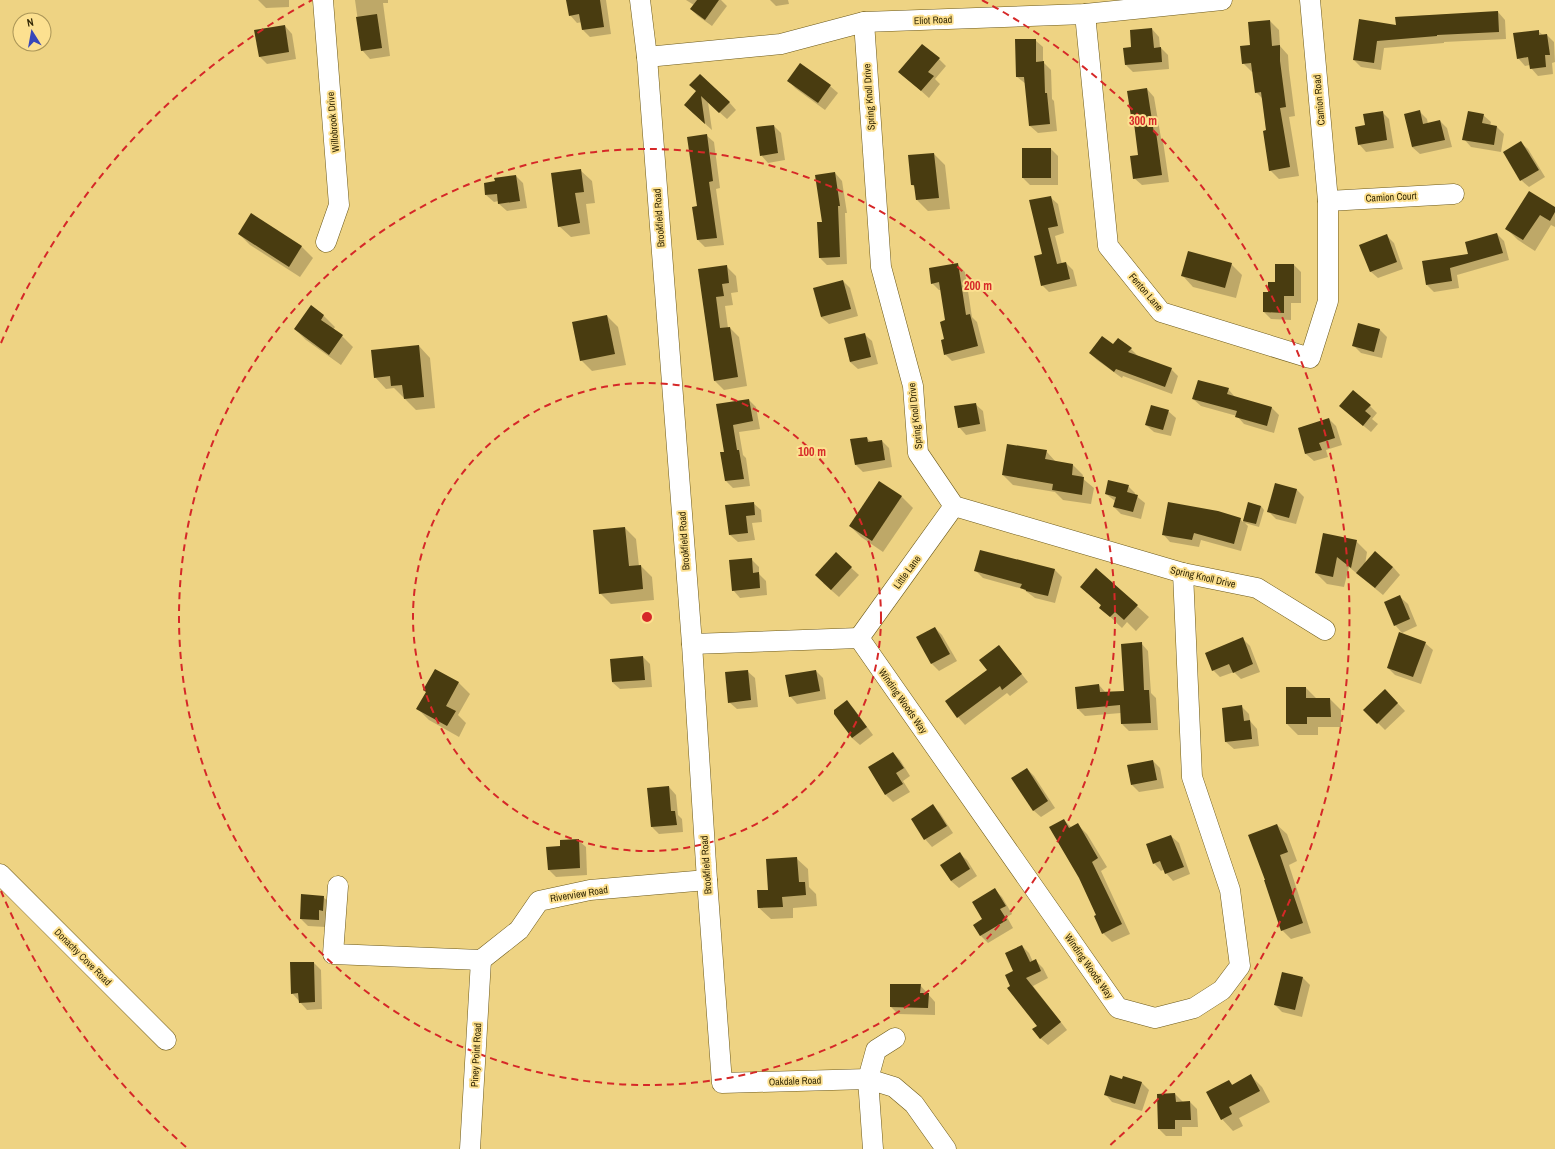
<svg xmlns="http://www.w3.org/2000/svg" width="1555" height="1149" font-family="'Archivo Narrow',sans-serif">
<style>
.shadow{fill:#0003}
.building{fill:#493c10}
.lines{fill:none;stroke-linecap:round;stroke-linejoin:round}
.minor-casing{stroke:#6c591a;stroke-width:21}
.minor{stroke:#fff;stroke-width:20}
.ring{fill:none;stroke:#d62828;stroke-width:2;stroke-dasharray:7 5}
.labels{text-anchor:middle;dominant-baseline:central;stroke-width:4;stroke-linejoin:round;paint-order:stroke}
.street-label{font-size:10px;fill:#322704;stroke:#fce090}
.centre{fill:#d62828;stroke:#fce090;stroke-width:2}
.ring-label{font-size:12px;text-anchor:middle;font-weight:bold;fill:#d62828;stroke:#fce090;stroke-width:4;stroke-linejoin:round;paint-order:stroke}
</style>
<rect width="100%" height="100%" fill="#eed383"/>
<g class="shadow">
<polygon points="258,0 289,0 289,7 266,8"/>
<polygon points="355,0 388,0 388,3 383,3 390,56 370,59 362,50"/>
<polygon points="567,0 606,0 611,34 590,37 583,30 582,22 577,23 570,15"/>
<polygon points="686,0 721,0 727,6 712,26 698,16 691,9 694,5"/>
<polygon points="770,0 788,0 789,4 776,6"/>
<polygon points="1498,12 1505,20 1506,39 1444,42 1444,43 1384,48 1381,70 1361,67 1354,60 1360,20 1397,26 1396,17"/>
<polygon points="1270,21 1279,30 1280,46 1288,55 1289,70 1295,116 1289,117 1299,176 1279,179 1270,170 1263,99 1256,92 1253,72 1252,72 1243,63 1251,46"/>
<polygon points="285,26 292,34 296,59 267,64 259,56"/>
<polygon points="1152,29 1159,37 1160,47 1168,55 1169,69 1133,72 1126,65 1124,49 1132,48"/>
<polygon points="1538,31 1543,35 1547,35 1554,42 1555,62 1552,63 1553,74 1538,76 1531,68 1530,65 1525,66 1518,58"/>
<polygon points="1035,40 1043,47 1043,62 1051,70 1052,99 1054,101 1057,131 1038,133 1030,126 1026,84 1017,77"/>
<polygon points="939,59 946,66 935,79 940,84 929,98 900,72"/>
<polygon points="788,80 830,86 838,93 825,110 795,88"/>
<polygon points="1147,89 1154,97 1161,138 1163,141 1169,182 1142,185 1134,178 1139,156 1135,125 1133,123"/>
<polygon points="697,92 729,102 736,110 727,119 708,102 712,130 692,112"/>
<polygon points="1419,111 1427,119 1428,124 1440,121 1447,128 1452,147 1420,154 1412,147"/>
<polygon points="1382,112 1389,119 1394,148 1366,152 1359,144 1366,126"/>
<polygon points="1483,115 1491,122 1490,126 1497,127 1504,134 1501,152 1471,147 1464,139"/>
<polygon points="774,126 781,133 785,160 768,163 761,155"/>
<polygon points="706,135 714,142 720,188 716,189 724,245 705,247 698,240 693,208 698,207"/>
<polygon points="1520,142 1528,149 1545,177 1529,187 1521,180"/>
<polygon points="1051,149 1058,156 1058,185 1030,185 1023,178"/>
<polygon points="934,154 945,165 950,209 928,211 917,200 916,188 912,185"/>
<polygon points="580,170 592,181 595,203 586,204 590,234 571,237 559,226"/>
<polygon points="835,173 842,181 847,213 845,213 847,264 827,265 820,258 823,223"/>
<polygon points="516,176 523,183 527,208 507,211 499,204 499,201 494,202 486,195"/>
<polygon points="1050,197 1058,204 1064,233 1055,236 1062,264 1066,263 1073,270 1077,286 1049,292 1042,285 1043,255"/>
<polygon points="1555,208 1555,227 1551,225 1535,251 1518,240 1507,229"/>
<polygon points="239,234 301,246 313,258 300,277 250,245"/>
<polygon points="1497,234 1504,241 1509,260 1457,275 1459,288 1434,292 1427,285 1423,262 1469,254"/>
<polygon points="1387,236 1394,243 1403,269 1378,278 1370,271"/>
<polygon points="1231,264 1242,275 1236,298 1193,287 1182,275"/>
<polygon points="958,265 965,272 972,317 977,322 985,353 952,361 945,354 946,321 942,290 939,290 932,283"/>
<polygon points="1294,265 1301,272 1301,303 1291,303 1291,320 1271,319 1264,312 1264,293 1269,293 1276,283"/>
<polygon points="726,266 736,276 738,292 731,293 733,305 725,306 728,328 730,328 739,337 747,386 724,390 714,380 699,270"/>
<polygon points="843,281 850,288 858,316 829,324 821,317"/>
<polygon points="311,307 324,316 335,327 333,330 342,336 353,347 341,365 306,340 295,329"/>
<polygon points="607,316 618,327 626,365 592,371 581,360"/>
<polygon points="1380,330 1387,337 1382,358 1361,353 1354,346"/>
<polygon points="864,334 872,341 878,364 858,369 850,362 845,339"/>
<polygon points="419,346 430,358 435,408 416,410 394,388 386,389 375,377"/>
<polygon points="1113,346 1131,349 1138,356 1171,369 1178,376 1172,394 1123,376 1122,378 1097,360 1090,353"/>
<polygon points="1228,389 1235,397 1272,408 1279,415 1274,433 1244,424 1237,416 1201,406 1193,399"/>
<polygon points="749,400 756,407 760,429 739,432 743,455 746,458 750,486 733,488 726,481 722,453 725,453 717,405"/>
<polygon points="975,404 983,411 986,431 966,435 959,427"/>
<polygon points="1370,406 1377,413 1372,419 1378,424 1371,432 1348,413"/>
<polygon points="1168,411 1176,418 1171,436 1154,432 1146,425"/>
<polygon points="1329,419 1336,426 1342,445 1326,450 1328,457 1314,461 1306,454 1299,428"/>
<polygon points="867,438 871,442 882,441 889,448 892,467 863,472 856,465"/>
<polygon points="1046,451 1056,462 1073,465 1083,475 1082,478 1094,488 1091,504 1063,500 1055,492 1013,485 1003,475"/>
<polygon points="879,482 902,497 913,508 883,552 861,537 850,526"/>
<polygon points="1128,486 1135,493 1135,495 1145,503 1141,519 1121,514 1114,507 1115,501 1106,494"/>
<polygon points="1296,489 1304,497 1296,524 1276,519 1269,512"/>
<polygon points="753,503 761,510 762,522 752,523 755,540 738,542 730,535 726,506"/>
<polygon points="1249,503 1261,506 1264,510 1259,527 1245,523 1248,526 1241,551 1201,540 1199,547 1170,542 1163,534 1240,519 1243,522"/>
<polygon points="625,528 636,539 639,566 641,566 652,577 654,600 611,604 600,593"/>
<polygon points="1356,541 1367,552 1365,565 1393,567 1400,575 1383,595 1349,567 1344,587 1327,584 1316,573"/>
<polygon points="836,554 859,575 839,597 823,583"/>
<polygon points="751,559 759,567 759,574 766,581 767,595 740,598 733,590"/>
<polygon points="1096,569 1149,617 1136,631 1127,622 1122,628 1100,607 1102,606 1081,587"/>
<polygon points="1055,570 1062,577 1055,603 1035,598 1023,589 983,578 976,571"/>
<polygon points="1400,597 1408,604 1417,626 1402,633 1395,625"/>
<polygon points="935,628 942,635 957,661 939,671 932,664"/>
<polygon points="1242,638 1250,646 1260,672 1241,679 1234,672 1220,677 1213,670"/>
<polygon points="1141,643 1148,651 1151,693 1156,698 1158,730 1129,731 1122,724 1121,713 1085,716 1078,709 1099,685 1106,693 1125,692"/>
<polygon points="1425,643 1433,650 1421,684 1395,675 1388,668"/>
<polygon points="999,646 1028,682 1010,696 1007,693 965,725 958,717 988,670"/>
<polygon points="643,657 650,664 652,687 620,689 612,682"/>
<polygon points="435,671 459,683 470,694 458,715 466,723 459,737 429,720 418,709 427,692"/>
<polygon points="747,671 755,678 758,707 737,709 729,702"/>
<polygon points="816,671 823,678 826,699 797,704 790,696"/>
<polygon points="1306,688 1317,699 1330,699 1341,710 1341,727 1318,727 1318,735 1298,735 1287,724"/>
<polygon points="1385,690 1405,711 1385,730 1365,710"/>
<polygon points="847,701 854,709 873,735 860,745 852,738"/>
<polygon points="1241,706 1249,714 1250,721 1257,729 1259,746 1234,749 1226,742"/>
<polygon points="893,753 900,760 910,776 903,781 910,792 893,802 886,795 869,767"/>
<polygon points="1153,761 1160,768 1164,788 1139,792 1132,785"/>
<polygon points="1027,769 1034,776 1055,808 1041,817 1033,810"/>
<polygon points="669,787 676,795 678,815 682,819 683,832 659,834 652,827"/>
<polygon points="933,806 940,813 953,833 932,847 925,839"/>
<polygon points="1064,820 1072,828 1077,824 1087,834 1107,867 1101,871 1130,934 1112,942 1103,933"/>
<polygon points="1277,825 1287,834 1297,861 1289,865 1311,933 1291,939 1282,930"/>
<polygon points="1171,836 1179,843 1190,874 1173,881 1166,873 1165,869 1161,871 1154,863"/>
<polygon points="578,840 586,847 587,875 556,877 549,870 561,847"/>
<polygon points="959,853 967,860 977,876 959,888 951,881 941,865"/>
<polygon points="796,858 808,869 809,887 816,894 817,906 793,908 793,918 771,919 759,908 758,891 769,891"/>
<polygon points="995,890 1002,897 1012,914 1007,917 1013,928 988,943 980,935 984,919"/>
<polygon points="323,897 331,904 326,927 308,926 301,919"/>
<polygon points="1022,946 1029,953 1033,962 1036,961 1043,968 1048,978 1033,986 1067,1030 1048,1045 1040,1038 1038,1026 1012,987"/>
<polygon points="314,963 321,970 322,1009 307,1010 292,993"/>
<polygon points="1283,973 1303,978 1310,985 1302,1017 1282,1012 1275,1005"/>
<polygon points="920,985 935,1002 935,1015 898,1014 891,1007"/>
<polygon points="1251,1076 1262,1087 1270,1102 1239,1118 1243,1126 1233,1131 1222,1119 1229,1081 1233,1085"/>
<polygon points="1123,1080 1142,1083 1149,1090 1142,1111 1112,1102 1105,1094"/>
<polygon points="1175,1094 1183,1102 1190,1102 1197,1109 1198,1127 1182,1127 1182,1136 1166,1136 1159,1129"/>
</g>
<g class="building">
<polygon points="566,0 600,0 604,27 582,30 579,14 569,16"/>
<polygon points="697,0 719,0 705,20 690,9"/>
<polygon points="1498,11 1499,32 1437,35 1437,36 1377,41 1374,63 1353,60 1359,19 1396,25 1395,17"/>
<polygon points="377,14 382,48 361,51 356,17"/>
<polygon points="1270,20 1272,46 1280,45 1280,61 1286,107 1280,108 1290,167 1269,171 1263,131 1266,130 1261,92 1255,93 1251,63 1242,64 1240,46 1250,45 1248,22"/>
<polygon points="285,25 289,52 259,57 254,30"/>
<polygon points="1152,28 1154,48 1161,47 1162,62 1125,65 1123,48 1131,47 1130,30"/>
<polygon points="1539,30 1539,35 1547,34 1550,55 1545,55 1546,67 1530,69 1528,57 1517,59 1513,33"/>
<polygon points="1015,39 1036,39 1036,62 1044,61 1045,93 1047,93 1050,124 1029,126 1024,77 1016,77"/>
<polygon points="922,44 940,58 928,72 934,76 921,91 898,72"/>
<polygon points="800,63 831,85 818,103 787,81"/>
<polygon points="700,74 730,102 719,113 701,96 705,124 684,105 696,91 689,85"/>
<polygon points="1147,88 1154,133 1156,132 1162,175 1133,179 1130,156 1138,155 1134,123 1132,123 1127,91"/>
<polygon points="1420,110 1423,124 1440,120 1445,140 1412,147 1404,114"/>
<polygon points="1383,111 1387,140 1358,145 1355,127 1365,125 1363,114"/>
<polygon points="1468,111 1484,114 1482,123 1497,126 1494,145 1462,140"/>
<polygon points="774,125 778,153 760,156 756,127"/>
<polygon points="707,134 713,181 709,182 717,238 697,240 692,207 697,206 687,137"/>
<polygon points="1521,141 1539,170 1520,181 1503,152"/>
<rect x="1022" y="148" width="29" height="30"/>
<polygon points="934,153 939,198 916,200 914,185 911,185 908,155"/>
<polygon points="581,169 584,192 575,193 580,223 558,227 551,173"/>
<polygon points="835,172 840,206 838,206 840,257 819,258 817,222 822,222 815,175"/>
<polygon points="516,175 520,201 498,204 497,194 485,195 484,183 495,181 494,178"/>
<polygon points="1529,191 1555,207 1555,212 1550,221 1540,215 1523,240 1505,229"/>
<polygon points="1051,196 1058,226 1048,228 1057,264 1066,262 1070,279 1041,286 1034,256 1042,254 1029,200"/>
<polygon points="251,213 302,246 289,267 238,234"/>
<polygon points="1497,233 1503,253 1450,268 1452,281 1426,285 1422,261 1468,254 1465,242"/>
<polygon points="1387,234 1397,262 1370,272 1359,245"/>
<polygon points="1188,251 1232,263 1225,288 1181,276"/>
<polygon points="958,263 966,315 970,314 978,346 944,355 941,340 944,339 940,322 945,320 939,282 931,284 929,268"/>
<polygon points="1275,264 1294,264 1294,296 1284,296 1284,313 1263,312 1263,292 1268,292 1268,282 1275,282"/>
<polygon points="727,265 729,283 722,284 724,296 716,297 720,328 730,327 738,377 714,381 698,269"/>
<polygon points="843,280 851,309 821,317 813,288"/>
<polygon points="311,305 324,315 321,320 343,335 329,355 294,329"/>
<polygon points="607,315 615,354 580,361 572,322"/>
<polygon points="1358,323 1380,329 1374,352 1352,346"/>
<polygon points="865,333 871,357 850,362 844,338"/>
<polygon points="1102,336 1113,344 1118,338 1132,348 1128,352 1172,368 1165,387 1116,369 1114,372 1089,353"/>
<polygon points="419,345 424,397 404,399 402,385 391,386 390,376 374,378 371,350"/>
<polygon points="1198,380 1229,388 1227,394 1272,407 1267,426 1235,417 1237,411 1192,399"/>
<polygon points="1353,390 1371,405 1365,411 1371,416 1363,426 1339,406"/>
<polygon points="749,399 753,421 733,425 737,450 739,450 744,479 725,481 720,452 724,452 716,404"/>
<polygon points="976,403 980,424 958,428 954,406"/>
<polygon points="1151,405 1169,410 1163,430 1145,425"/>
<polygon points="1329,418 1335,438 1319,443 1322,450 1305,454 1298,428"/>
<polygon points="867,437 868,442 882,440 885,460 855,465 850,439"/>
<polygon points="1007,444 1047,450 1045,459 1073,464 1072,475 1084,477 1082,495 1052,490 1053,484 1002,475"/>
<polygon points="1108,480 1129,485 1127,492 1138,495 1133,512 1113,507 1116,497 1105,494"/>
<polygon points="879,481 902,496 872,541 849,526"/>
<polygon points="1275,483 1297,489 1289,518 1267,512"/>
<polygon points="754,502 755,515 746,516 748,533 729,535 725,505"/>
<polygon points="1168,502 1218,511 1241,518 1234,544 1194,533 1192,540 1162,535"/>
<polygon points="1248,502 1261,506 1256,524 1243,521"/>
<polygon points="625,527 629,566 641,565 643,589 599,594 593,530"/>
<polygon points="1323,533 1357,540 1351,568 1337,557 1333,577 1315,573"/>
<polygon points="980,550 1055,569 1048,596 1026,591 1026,590 1020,588 1022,584 974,571"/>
<polygon points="1375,551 1393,567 1375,588 1356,573"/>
<polygon points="836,552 852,567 831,590 815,575"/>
<polygon points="752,558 753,573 759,572 760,588 732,591 729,560"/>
<polygon points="1096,568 1138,605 1124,620 1115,612 1110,617 1099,608 1101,605 1080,587"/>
<polygon points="1400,595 1410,619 1394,626 1384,602"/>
<polygon points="935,627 950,654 931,664 916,637"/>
<polygon points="1399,632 1426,642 1413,677 1387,668"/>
<polygon points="1243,637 1253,664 1233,673 1229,664 1212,671 1205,653"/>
<polygon points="1142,642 1144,690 1149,690 1151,723 1121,724 1120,705 1077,709 1075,687 1099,684 1100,692 1124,691 1121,644"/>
<polygon points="999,645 1022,674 1002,690 1000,686 957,718 945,701 987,670 979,660"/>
<polygon points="643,656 645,680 612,682 610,659"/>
<polygon points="435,669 459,682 446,706 456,711 447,726 416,709 426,692 423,690"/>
<polygon points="748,670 751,700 728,703 725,672"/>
<polygon points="816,670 820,691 789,697 785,675"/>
<polygon points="1286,687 1306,687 1306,698 1330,698 1331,717 1307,717 1307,724 1286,724"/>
<polygon points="1385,689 1398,703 1377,724 1363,710"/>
<polygon points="847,700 867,727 852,738 834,714 834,710"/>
<polygon points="1242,705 1244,721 1250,720 1252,739 1225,742 1222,708"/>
<polygon points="893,752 904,768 896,773 903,784 885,795 868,767"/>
<polygon points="1153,760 1157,780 1131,785 1127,765"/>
<polygon points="1027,768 1048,801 1033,811 1011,778"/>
<polygon points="669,786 671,811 675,811 677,825 651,827 647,788"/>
<polygon points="933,804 947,826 924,840 911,819"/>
<polygon points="1064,819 1069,828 1078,823 1098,858 1092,862 1122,924 1102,934 1094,916 1096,915 1079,878 1049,827"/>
<polygon points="1277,824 1288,852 1280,855 1303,923 1281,931 1264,880 1265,880 1248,835"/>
<polygon points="1171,835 1184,867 1165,874 1160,861 1153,864 1146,844"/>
<polygon points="579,839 580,868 548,870 546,847 560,846 560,840"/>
<polygon points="960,852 970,869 951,881 940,865"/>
<polygon points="797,857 799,882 805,882 806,895 782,897 783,907 758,908 757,890 768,890 766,859"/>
<polygon points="995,888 1006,906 1000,909 1007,920 980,936 973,925 982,919 972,902"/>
<polygon points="301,894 324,896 323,911 319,910 319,920 300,919"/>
<polygon points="1022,945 1030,962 1036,959 1041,971 1026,978 1061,1022 1040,1039 1032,1029 1037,1026 1007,988 1010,986 1005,975 1013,971 1005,953"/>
<polygon points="290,962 314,962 315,1002 299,1003 298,993 291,994"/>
<polygon points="1282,972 1303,977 1295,1010 1274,1005"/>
<polygon points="890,984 921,984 920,993 929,993 928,1008 890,1007"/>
<polygon points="1251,1074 1260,1091 1229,1107 1232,1114 1221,1120 1206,1092 1229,1080 1232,1085"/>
<polygon points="1110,1075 1122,1079 1123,1076 1142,1082 1135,1104 1104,1095"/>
<polygon points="1175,1093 1176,1102 1190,1101 1191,1120 1175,1120 1175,1129 1158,1129 1157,1094"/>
</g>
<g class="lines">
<g class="minor-casing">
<g id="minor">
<polyline points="323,0 339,205 326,242"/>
<polyline points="640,0 647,57 692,644 707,880 722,1083 868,1079 894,1087 914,1104 946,1149"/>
<polyline points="1085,14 1108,246 1161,312 1310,358 1328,301 1328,201 1310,0"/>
<polyline points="864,22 881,267 913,386 918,453 954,506 1183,573 1257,588 1325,630"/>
<polyline points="647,57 781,44 864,22 1085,14 1222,0"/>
<polyline points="1328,201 1454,194"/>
<polyline points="859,638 954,506"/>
<polyline points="692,644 859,638 1118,1008 1155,1018 1194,1008 1222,990 1240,966 1230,890 1192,777 1183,573"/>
<polyline points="0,874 166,1040"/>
<polyline points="338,886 333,954 481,960 519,930 539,901 590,890 707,880"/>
<polyline points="470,1149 481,960"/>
<polyline points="873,1149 868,1079 876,1050 895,1038"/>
</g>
</g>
<use href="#minor" class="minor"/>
</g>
<g class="ring">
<circle cx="647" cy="617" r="234"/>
<circle cx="647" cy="617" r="468"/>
<path d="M186 1147A702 702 0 0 1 1 891M1 343A702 702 0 0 1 312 0M982 0A702 702 0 0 1 1108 1147"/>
</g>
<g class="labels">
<g class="street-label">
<text transform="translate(933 20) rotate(-2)">Eliot Road</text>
<text transform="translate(869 97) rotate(-94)">Spring Knoll Drive</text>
<text transform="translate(1319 100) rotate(-95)">Camion Road</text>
<text transform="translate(333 122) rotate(-95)">Willobrook Drive</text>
<text transform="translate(1391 197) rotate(-3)">Camion Court</text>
<text transform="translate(659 218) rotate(-94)">Brookfield Road</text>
<text transform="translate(1146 292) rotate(49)">Fenton Lane</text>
<text transform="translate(915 416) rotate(-96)">Spring Knoll Drive</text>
<text transform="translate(684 541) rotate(-94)">Brookfield Road</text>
<text transform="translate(907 572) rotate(-54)">Little Lane</text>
<text transform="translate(1203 577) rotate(13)">Spring Knoll Drive</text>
<text transform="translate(903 701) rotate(55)">Winding Woods Way</text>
<text transform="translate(706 865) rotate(-94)">Brookfield Road</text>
<text transform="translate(579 894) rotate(-9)">Riverview Road</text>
<text transform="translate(83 957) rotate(45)">Donachy Cove Road</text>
<text transform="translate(1089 966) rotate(55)">Winding Woods Way</text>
<text transform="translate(476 1055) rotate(-87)">Piney Point Road</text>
<text transform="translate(795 1081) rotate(-2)">Oakdale Road</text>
</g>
</g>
<circle cx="647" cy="617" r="6" class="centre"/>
<g class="ring-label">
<text x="1143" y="125">300 m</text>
<text x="978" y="290">200 m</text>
<text x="812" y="456">100 m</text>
</g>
<g transform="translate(32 32) rotate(349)"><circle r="19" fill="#fce090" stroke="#ab9658"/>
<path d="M0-3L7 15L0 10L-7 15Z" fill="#3747b9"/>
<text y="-6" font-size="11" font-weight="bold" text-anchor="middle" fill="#322704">N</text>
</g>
</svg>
